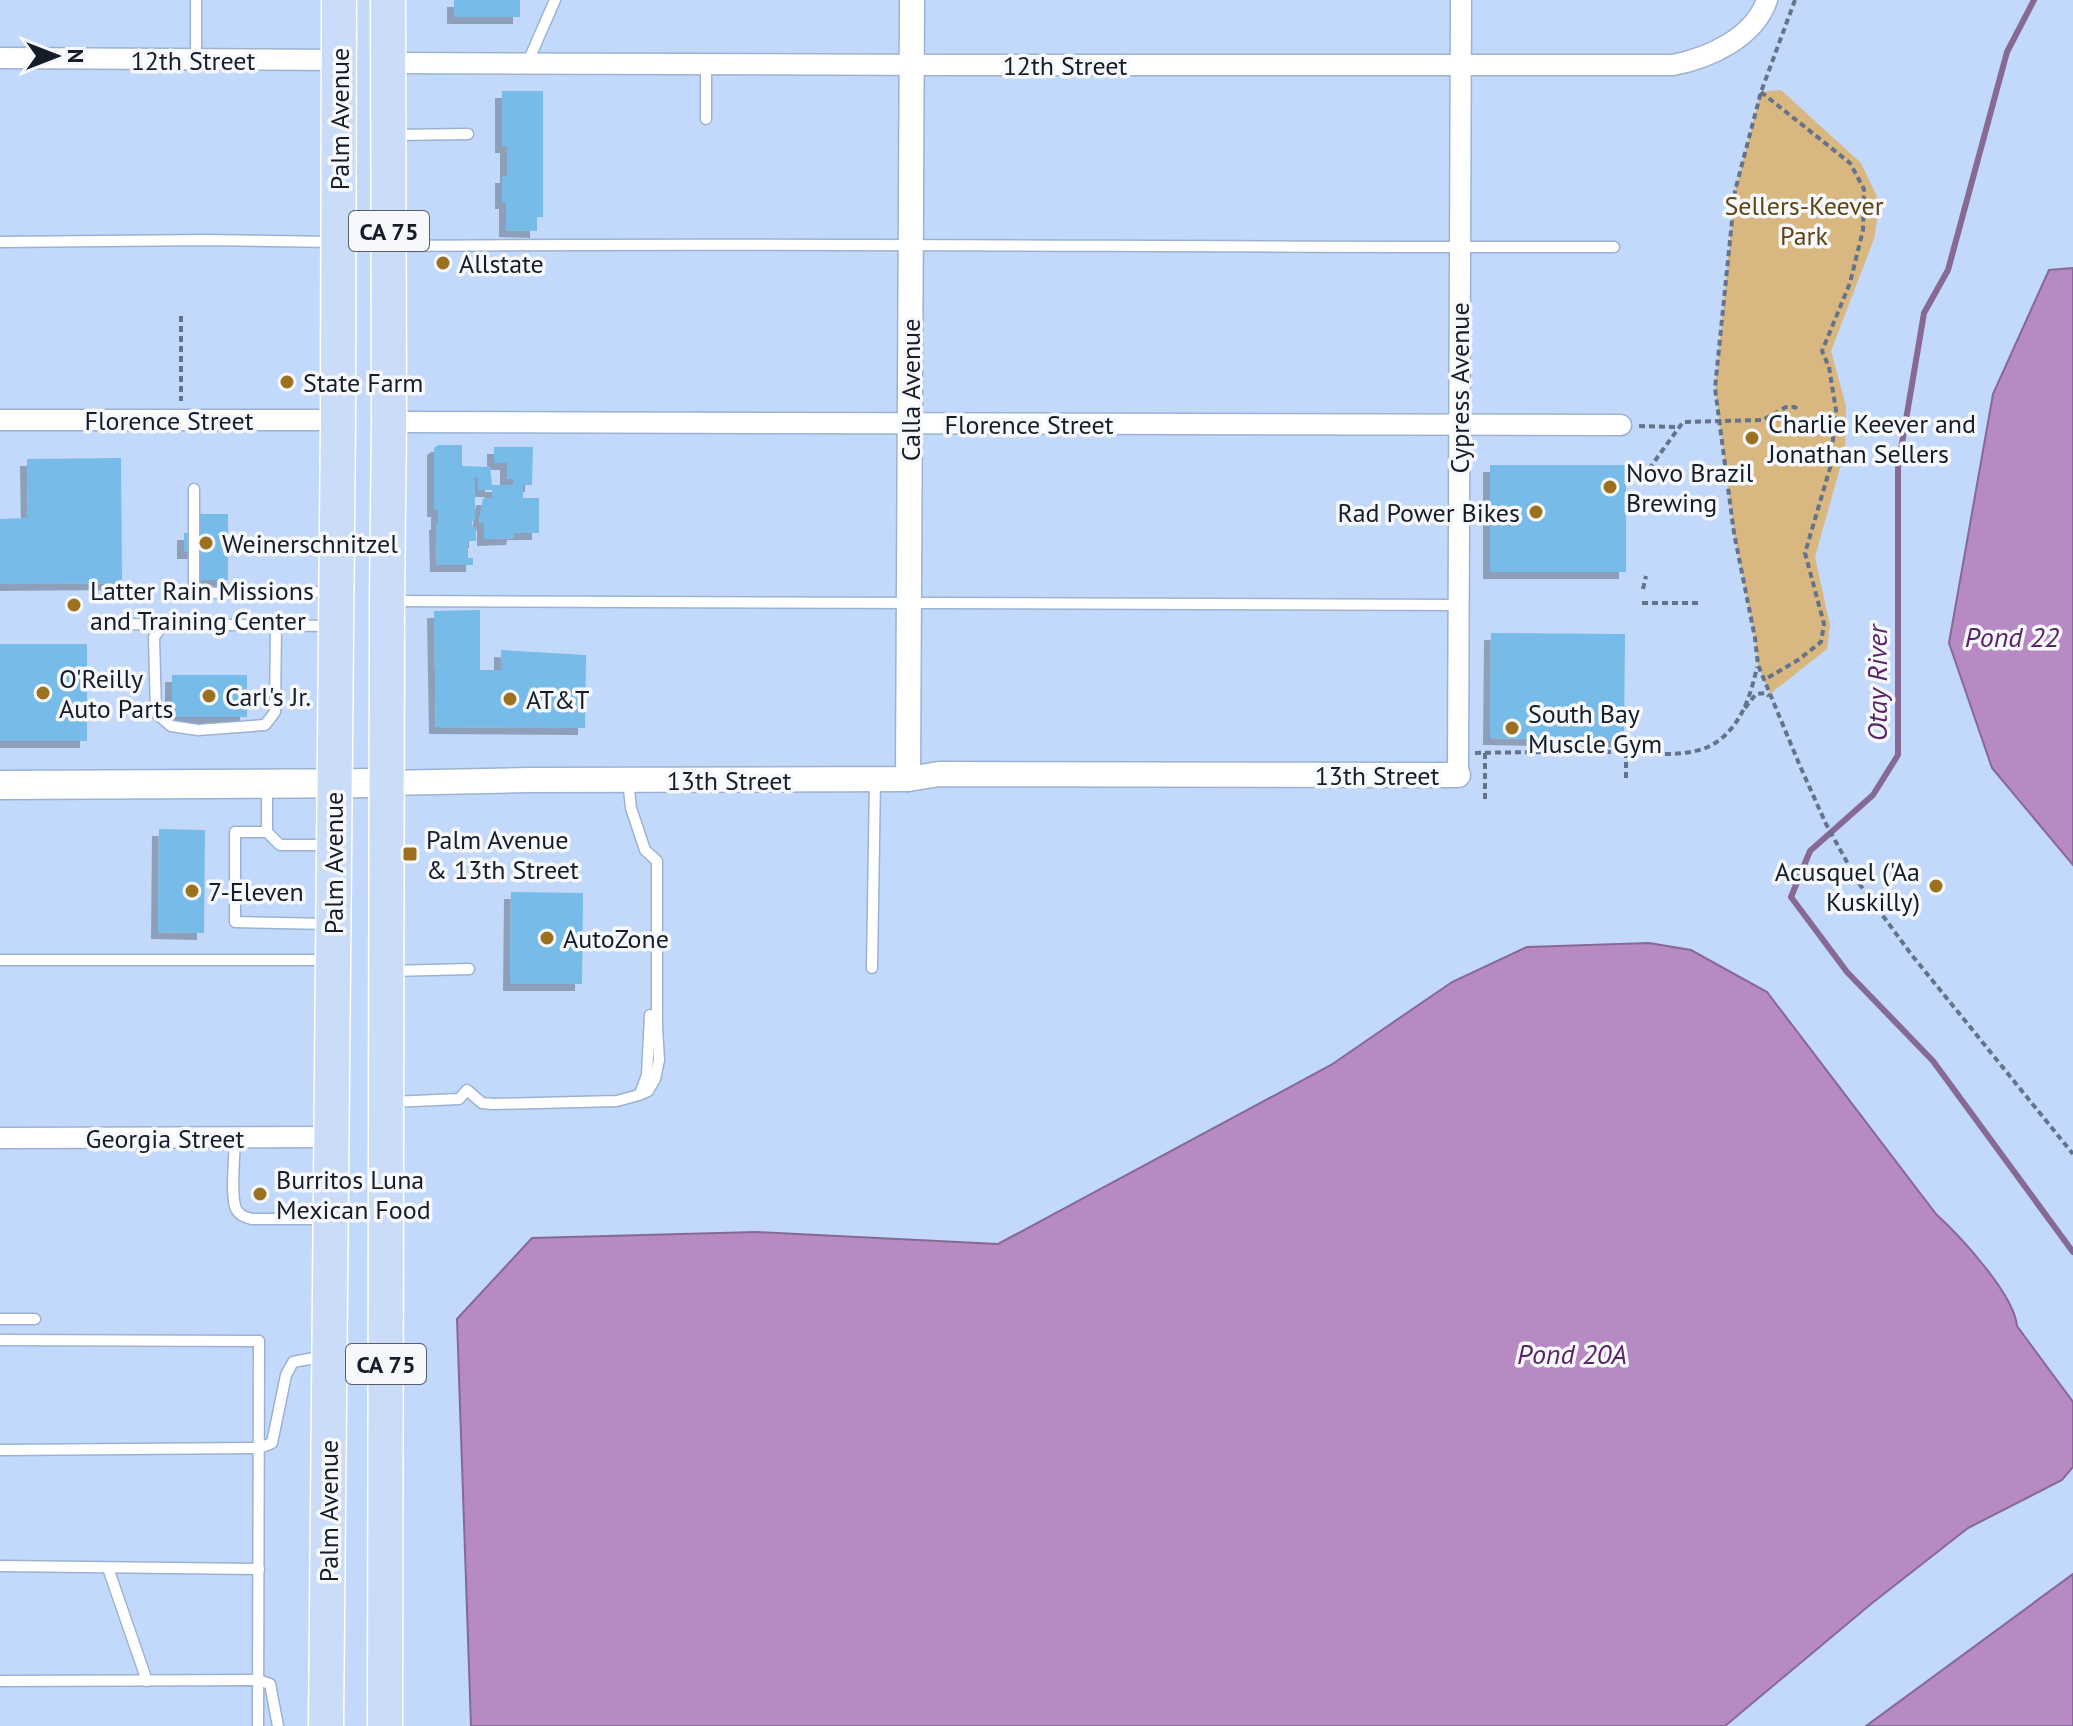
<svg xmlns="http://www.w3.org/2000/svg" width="2073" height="1726" font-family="'PT Sans',sans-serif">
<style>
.green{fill:#d9b780}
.water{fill:#b78ac3;stroke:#866995;stroke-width:2}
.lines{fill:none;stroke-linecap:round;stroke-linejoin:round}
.stream{stroke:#866995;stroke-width:6}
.building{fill:#77bbe8;filter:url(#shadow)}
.service-casing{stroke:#9bb2d4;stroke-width:13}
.minor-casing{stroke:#9bb2d4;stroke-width:23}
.tertiary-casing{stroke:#9bb2d4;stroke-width:27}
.secondary-casing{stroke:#9bb2d4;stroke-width:31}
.trunk-casing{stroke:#fff;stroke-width:37}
.path{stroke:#64738a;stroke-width:4;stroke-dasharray:6 4;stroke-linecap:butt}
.service{stroke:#fff;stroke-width:10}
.minor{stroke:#fff;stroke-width:20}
.tertiary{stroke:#fff;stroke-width:24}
.secondary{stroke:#fff;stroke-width:28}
.trunk{stroke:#cadcf7;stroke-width:34}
.poi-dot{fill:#9b711f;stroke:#f6f8fc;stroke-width:3}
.labels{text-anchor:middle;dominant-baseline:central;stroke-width:7;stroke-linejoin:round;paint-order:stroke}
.shield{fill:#f6f8fc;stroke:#585f69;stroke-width:2}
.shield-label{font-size:24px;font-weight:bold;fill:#151d2a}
.street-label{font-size:26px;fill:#151d2a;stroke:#f6f8fc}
.park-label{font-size:26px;fill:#604513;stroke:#f6f8fc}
.poi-label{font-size:26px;fill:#151d2a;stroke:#f6f8fc;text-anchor:start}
.water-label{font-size:28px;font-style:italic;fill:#5a2367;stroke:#f6f8fc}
</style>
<defs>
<filter id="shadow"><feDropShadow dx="-7" dy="7" stdDeviation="0" flood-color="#0004"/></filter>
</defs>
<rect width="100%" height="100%" fill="#c2d9fc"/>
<polygon class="green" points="1781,90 1861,163 1880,203 1874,239 1831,351 1846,406 1845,450 1815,557 1830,625 1827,649 1770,694 1758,665 1755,638 1734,533 1715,388 1735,191 1761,92"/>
<g class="water">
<polygon points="2073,268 2073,865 1992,768 1949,643 1993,394 2049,270"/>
<path d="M 1649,943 L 1691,950 L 1767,992 L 1936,1214 C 1960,1236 2014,1294 2017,1326 L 2073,1402 L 2073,1467 L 2062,1480 L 1968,1528 L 1871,1604 L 1725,1726 L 471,1726 L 457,1319 L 532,1238 L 756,1232 L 998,1244 L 1331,1065 L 1452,982 L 1527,947 Z"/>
<polygon points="2073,1574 2073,1726 1866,1726"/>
</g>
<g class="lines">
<polyline class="stream" points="2034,0 2007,52 1948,270 1924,313 1898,467 1898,755 1873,795 1810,851 1791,897 1847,972 1933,1061 2073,1252"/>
</g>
<g class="building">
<rect x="454" y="0" width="66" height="17"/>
<polygon points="502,91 543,91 543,217 537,217 537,231 506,230 506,202 502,202 502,176 507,176 507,146 502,146"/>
<polygon points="438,445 462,445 462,466 490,467 492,485 513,485 513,479 507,479 507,463 494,463 494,447 533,447 532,485 523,485 523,498 539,498 539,533 514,533 513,538 484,539 484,523 479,523 483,498 492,498 492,490 478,490 478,477 475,477 475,521 472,521 472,527 476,527 476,541 468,541 468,558 473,558 473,565 437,565 436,523 438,523 438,510 434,510 434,448"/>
<polygon points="121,458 122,583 0,584 0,519 28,518 27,459"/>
<rect x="1490" y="465" width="136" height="107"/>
<polygon points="198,514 228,514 228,580 198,580 198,552 184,552 184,533 198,533"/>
<polygon points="480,610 480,670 501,670 501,650 586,655 585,728 436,727 434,611"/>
<polygon points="1491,633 1625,634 1624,740 1490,738"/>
<rect x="0" y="644" width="87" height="97"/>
<rect x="172" y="675" width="75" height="42"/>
<polygon points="159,829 205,830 204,933 158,932"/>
<polygon points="511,892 583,893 582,984 510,984"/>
</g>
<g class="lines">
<g class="service-casing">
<g id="service">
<polyline points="196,60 196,0"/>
<polyline points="527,64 555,0"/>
<polyline points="706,64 706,119"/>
<polyline points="394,135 468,134"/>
<polyline points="0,242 207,240 334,242"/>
<path d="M 392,246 C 799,242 1207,248 1614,247"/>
<polyline points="194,489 194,593 331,592"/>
<polyline points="393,601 1459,605"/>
<polyline points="118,624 330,626"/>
<polyline points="163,625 154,637 156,713 171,726 198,730 265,725 275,712 276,625"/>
<polyline points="267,786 267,832 280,845 327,845"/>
<polyline points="267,832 235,832 235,922 330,924"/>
<polyline points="0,960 330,960"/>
<polyline points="872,968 875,779"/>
<polyline points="391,971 469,969"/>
<polyline points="640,1094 647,1075 650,1015"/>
<polyline points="391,1102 459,1099 467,1090 482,1103 493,1104 617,1101 639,1095 648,1091 655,1079 659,1060 657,1027 657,861 645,850 631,808 628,780"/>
<path d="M 235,1137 C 235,1154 230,1195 236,1209 C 240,1216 245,1217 252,1219 L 326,1219"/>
<polyline points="0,1319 35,1319"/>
<polyline points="0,1340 259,1341 258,1726"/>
<polyline points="0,1450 259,1448 272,1443 286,1375 293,1362 325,1356"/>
<polyline points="0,1566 259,1569"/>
<polyline points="108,1568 147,1681"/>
<polyline points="0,1681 258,1680 270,1684 278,1726"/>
</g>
</g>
<g class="minor-casing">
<g id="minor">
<polyline points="0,58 339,60"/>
<path d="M 388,63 L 950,65 L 1673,65 C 1709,58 1754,38 1767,0"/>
<polyline points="0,420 338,420"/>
<polyline points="389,422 1621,425"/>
<polyline points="1458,775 1461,0"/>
<polyline points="0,1138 330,1137"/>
</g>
</g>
<g class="tertiary-casing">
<g id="tertiary">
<polyline points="908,779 912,0"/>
<polyline points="387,783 528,780 908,779 939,774 1458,775"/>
</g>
</g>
<g class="secondary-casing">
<polyline id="secondary" points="0,785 387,783"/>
</g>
<g class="trunk-casing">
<g id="trunk">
<polyline points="326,1726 338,420 339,0"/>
<polyline points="385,1726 387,601 389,422 388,0"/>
</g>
</g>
<g class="path">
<polyline points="1795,0 1761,92 1735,191 1715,388 1734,533 1755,638 1758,665 1800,766 1826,824 1858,882 1911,954 2073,1154"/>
<polyline points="1761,92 1850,163 1864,189 1863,230 1850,283 1822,351 1829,367 1836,410 1830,468 1805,553 1824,624 1821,642 1798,660 1764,680"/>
<polyline points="181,316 181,401"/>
<polyline points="1639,426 1677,427"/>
<polyline points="1649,469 1683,422 1763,420 1786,407 1795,407 1799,412"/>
<polyline points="1643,589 1646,576"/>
<polyline points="1642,603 1702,603"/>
<polyline points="1745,708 1756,694 1766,693 1769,696"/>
<polyline points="1626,752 1626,782"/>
<path d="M 1475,753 C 1520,752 1565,752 1610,752 C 1642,752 1692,761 1718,741 C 1742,724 1751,694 1757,667"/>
<polyline points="1485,753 1485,801"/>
</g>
<use href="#service" class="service"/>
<use href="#minor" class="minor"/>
<use href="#tertiary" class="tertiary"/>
<use href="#secondary" class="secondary"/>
<use href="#trunk" class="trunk"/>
</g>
<g class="poi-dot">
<circle cx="443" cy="263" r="8"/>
<circle cx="287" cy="382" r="8"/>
<circle cx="1752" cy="438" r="8"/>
<circle cx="1610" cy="487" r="8"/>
<circle cx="1536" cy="512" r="8"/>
<circle cx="206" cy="543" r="8"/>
<circle cx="74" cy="605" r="8"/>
<circle cx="43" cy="693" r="8"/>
<circle cx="209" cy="696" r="8"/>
<circle cx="510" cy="699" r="8"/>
<circle cx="1512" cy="728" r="8"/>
<rect x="402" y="846" width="16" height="16" rx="4"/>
<circle cx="1936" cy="886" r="8"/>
<circle cx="192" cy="891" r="8"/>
<circle cx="547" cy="938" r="8"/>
<circle cx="260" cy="1194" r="8"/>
</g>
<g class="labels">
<g class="shield">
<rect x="349" y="211" width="80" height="40" rx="6"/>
<rect x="346" y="1344" width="80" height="40" rx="6"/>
</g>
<g class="shield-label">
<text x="389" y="231">CA 75</text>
<text x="386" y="1364">CA 75</text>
</g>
<g class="street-label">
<text x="193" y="60">12th Street</text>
<text x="1065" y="65">12th Street</text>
<text transform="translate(339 119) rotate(-90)">Palm Avenue</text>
<text transform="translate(1459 388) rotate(-90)">Cypress Avenue</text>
<text transform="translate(910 390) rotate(-90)">Calla Avenue</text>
<text x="169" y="420">Florence Street</text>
<text x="1029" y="424">Florence Street</text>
<text x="1377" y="775">13th Street</text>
<text x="729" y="780">13th Street</text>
<text transform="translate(333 863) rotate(-90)">Palm Avenue</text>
<text x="165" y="1138">Georgia Street</text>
<text transform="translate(328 1511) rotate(-90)">Palm Avenue</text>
</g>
<g class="park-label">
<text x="1804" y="205">Sellers-Keever<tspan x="1804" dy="30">Park</tspan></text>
</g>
<g class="poi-label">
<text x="459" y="263">Allstate</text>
<text x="303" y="382">State Farm</text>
<text x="1768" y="423">Charlie Keever and<tspan x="1768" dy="30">Jonathan Sellers</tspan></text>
<text x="1626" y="472">Novo Brazil<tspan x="1626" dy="30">Brewing</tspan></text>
<text x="1520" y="512" text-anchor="end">Rad Power Bikes</text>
<text x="222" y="543">Weinerschnitzel</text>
<text x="90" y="590">Latter Rain Missions<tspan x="90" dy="30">and Training Center</tspan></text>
<text x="59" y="678">O'Reilly<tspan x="59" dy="30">Auto Parts</tspan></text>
<text x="225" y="696">Carl's Jr.</text>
<text x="526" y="699">AT&amp;T</text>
<text x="1528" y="713">South Bay<tspan x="1528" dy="30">Muscle Gym</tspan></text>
<text x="426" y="839">Palm Avenue<tspan x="426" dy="30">&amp; 13th Street</tspan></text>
<text x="1920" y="871" text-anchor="end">Acusquel ('Aa<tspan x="1920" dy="30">Kuskilly)</tspan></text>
<text x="208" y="891">7-Eleven</text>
<text x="563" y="938">AutoZone</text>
<text x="276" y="1179">Burritos Luna<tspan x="276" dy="30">Mexican Food</tspan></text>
</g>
<g class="water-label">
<text x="2012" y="636">Pond 22</text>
<text transform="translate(1876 683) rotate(-90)">Otay River</text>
<text x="1572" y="1353">Pond 20A</text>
</g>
</g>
<g transform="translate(56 56) rotate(90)" stroke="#f6f8fc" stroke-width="6" paint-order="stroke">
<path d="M0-6L14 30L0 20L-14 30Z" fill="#151d2a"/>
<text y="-12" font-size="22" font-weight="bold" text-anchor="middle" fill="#151d2a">N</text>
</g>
</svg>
